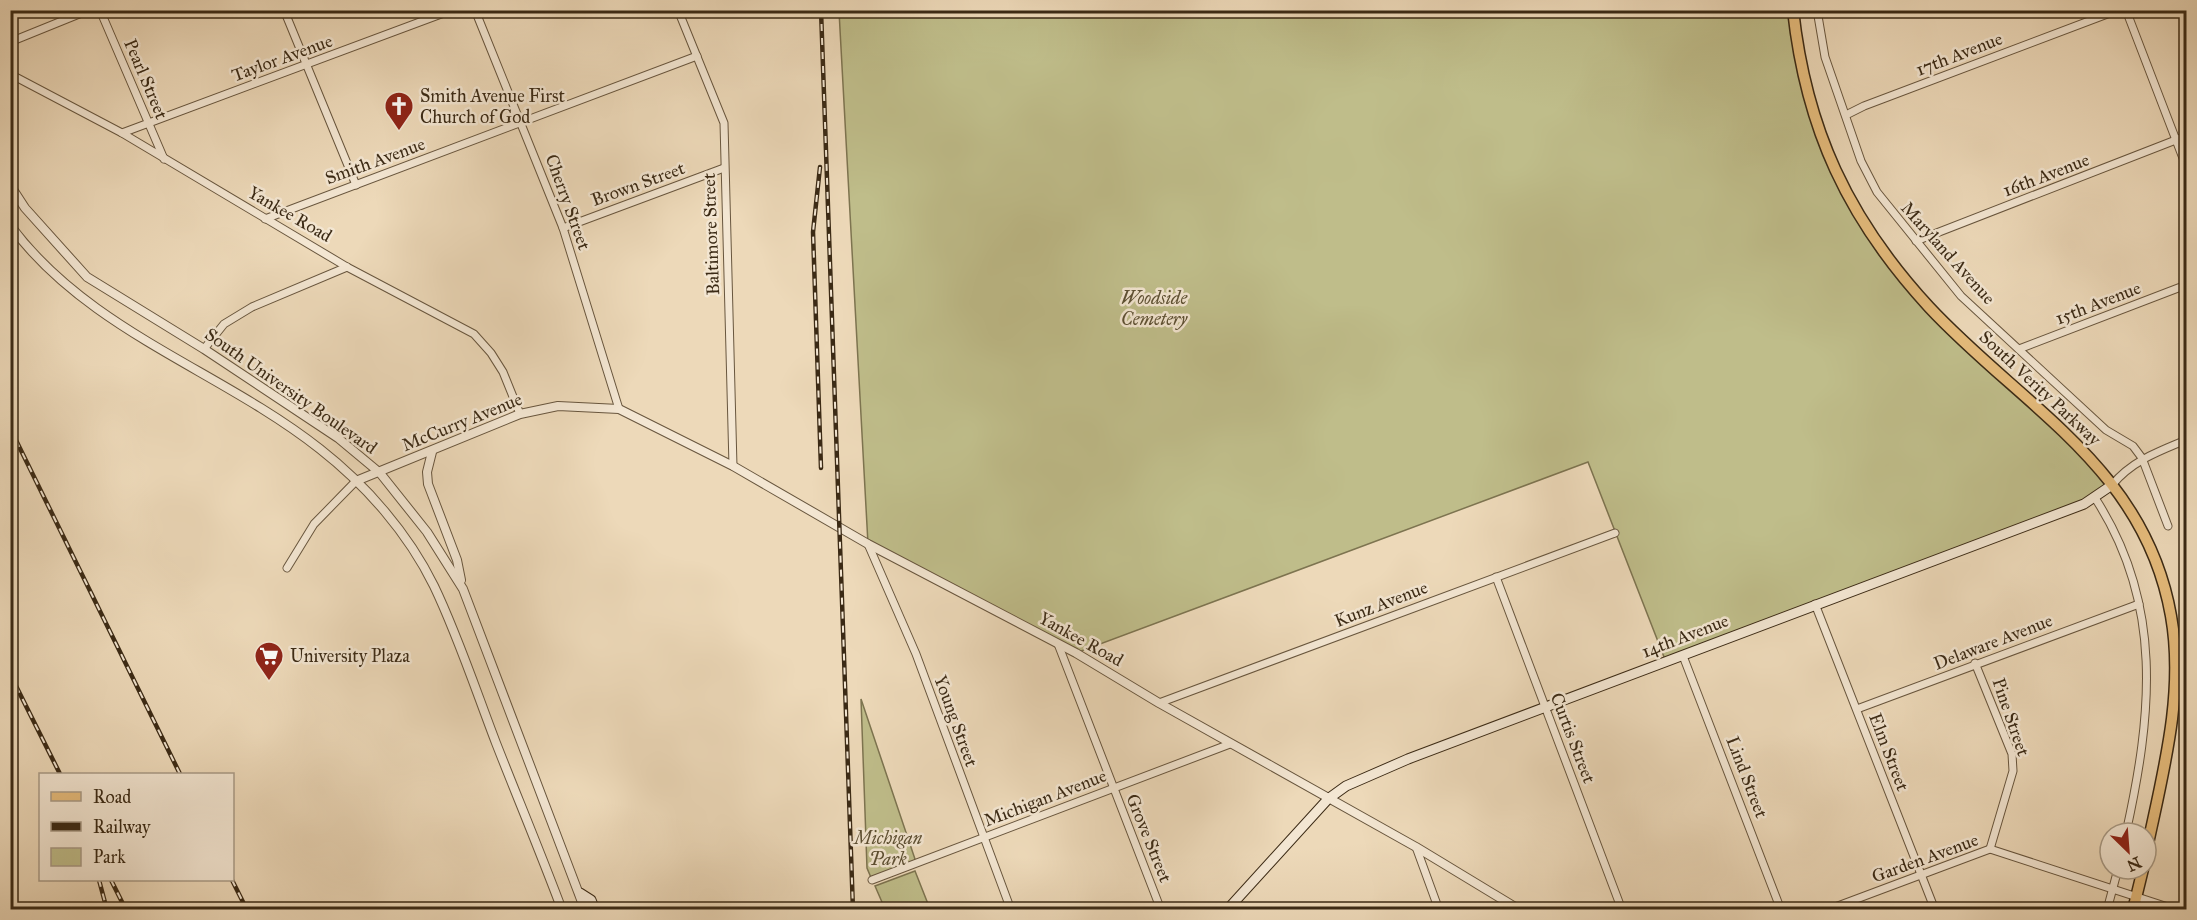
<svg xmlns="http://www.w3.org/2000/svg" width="2197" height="920" font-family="'IM FELL Great Primer',serif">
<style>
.green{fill:#bfbd8a;stroke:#7d7450;stroke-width:1.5}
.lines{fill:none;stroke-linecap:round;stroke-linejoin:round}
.minor-casing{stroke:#68563e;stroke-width:9}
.tertiary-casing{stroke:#68563e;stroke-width:10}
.secondary-casing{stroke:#3b2a15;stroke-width:11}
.primary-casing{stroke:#3b2a15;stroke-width:13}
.minor{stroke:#f3e6d2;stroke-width:7}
.tertiary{stroke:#f3e6d2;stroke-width:8}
.secondary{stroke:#f3e6d2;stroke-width:9}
.primary{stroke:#e6bc7c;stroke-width:10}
.rail-casing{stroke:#3b2a15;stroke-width:4.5}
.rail{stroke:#f3e6d2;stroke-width:2;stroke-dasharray:7;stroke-linecap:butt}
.labels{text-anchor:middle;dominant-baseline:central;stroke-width:5;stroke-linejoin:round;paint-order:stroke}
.street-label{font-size:18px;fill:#3b2a15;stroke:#f3e6d2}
.poi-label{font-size:18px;fill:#3b2a15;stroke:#f3e6d2;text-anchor:start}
.park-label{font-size:18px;font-style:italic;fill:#5c4f32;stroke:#f3e6d2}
</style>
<rect width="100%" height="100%" fill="#edd9b9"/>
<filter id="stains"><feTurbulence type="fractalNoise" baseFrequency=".00333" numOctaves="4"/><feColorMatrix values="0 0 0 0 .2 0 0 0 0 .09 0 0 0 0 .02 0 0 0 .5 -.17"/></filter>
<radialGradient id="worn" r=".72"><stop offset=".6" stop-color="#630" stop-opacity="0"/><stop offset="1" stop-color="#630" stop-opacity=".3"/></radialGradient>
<g class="green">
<polygon points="839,11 1793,11 1826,151 1898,272 2112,485 2095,498 1666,662 1588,462 1076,653 868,544"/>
<polygon points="861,699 916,862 872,880 867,868"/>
<polygon points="915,871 930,909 885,909 875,886"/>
</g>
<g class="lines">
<g class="minor-casing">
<g id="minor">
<polyline points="100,10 164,159"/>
<polyline points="284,10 356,185"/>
<polyline points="475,10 563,228 619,409"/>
<polyline points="678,10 724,123 733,466"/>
<polyline points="1817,10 1825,57 1861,161 1877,192 1961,296 2106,430 2133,446 2142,458 2168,526"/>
<polyline points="2126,10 2186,166"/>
<polyline points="10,42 89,10"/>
<polyline points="10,74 122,133 347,267 474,334 491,353 503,372 520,414"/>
<polyline points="1846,115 1864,106 2118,10"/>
<polyline points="122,133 452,10"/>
<polyline points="265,219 697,56"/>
<polyline points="563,228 724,168"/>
<polyline points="1916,241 2186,136"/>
<polyline points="204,349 224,324 252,307 347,267"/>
<polyline points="2019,349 2186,285"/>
<path d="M 2112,485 C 2132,461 2157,452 2186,440"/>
<path d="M 2095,498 C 2164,604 2152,715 2126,833"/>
<polyline points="868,544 916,654 1011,910"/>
<polyline points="287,568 314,524 356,481"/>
<polyline points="1496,577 1622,910"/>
<polyline points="1815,604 1935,910"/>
<polyline points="1058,644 1161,910"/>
<polyline points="1683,656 1781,910"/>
<polyline points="1975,663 2012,754 2013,771 1990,849"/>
<polyline points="1159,703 1615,533"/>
<polyline points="1857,709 2139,604"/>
<polyline points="1416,847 1439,910"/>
<polyline points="872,880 1230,744"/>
<polyline points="1827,910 1990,849 2177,910"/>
<polyline points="2107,910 2118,869"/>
</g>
</g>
<g class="tertiary-casing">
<g id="tertiary">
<polyline points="10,185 25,208 87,277 204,349 338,438 380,473 427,532 463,589 585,910"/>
<path d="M 10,225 C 88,331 220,370 320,449 C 366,485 408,533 434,586 C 458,636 476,691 496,743 C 518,799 541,854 562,910"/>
<polyline points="432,452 427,472 428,484 457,560 461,580"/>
<polyline points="356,481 520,414 558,406 619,409 733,466 868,544 1076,653 1159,703 1416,847 1520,910"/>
</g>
</g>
<g class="secondary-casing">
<g id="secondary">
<polyline points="580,893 591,900 595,910"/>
<polyline points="1227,910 1328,799 1346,786 1408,759 2084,504 2112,485"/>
</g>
</g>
<g class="primary-casing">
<g id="primary">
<path d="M 1793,10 C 1806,129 1848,219 1929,307 C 2022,407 2145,467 2171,616 C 2185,695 2162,776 2146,853"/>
<polyline points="2133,910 2143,869"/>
</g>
</g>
<use href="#minor" class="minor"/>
<use href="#tertiary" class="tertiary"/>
<use href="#secondary" class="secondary"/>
<use href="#primary" class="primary"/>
<g class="rail-casing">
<g id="rail">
<polyline points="821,10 853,910"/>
<polyline points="820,167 813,232 821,468"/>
<polyline points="10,428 180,774"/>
<polyline points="10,674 60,774"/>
<polyline points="99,880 107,910"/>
<polyline points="111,880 126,910"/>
<polyline points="232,880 247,910"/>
</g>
</g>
<use href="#rail" class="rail"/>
</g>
<defs>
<g id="church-pin" transform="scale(1.5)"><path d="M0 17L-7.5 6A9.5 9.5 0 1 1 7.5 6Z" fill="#8f2418" stroke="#f3e6d2"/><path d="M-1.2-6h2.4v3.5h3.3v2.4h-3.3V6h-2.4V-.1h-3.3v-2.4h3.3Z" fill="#fff"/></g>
<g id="supermarket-pin" transform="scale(1.5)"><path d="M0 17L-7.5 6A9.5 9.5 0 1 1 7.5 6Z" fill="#8f2418" stroke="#f3e6d2"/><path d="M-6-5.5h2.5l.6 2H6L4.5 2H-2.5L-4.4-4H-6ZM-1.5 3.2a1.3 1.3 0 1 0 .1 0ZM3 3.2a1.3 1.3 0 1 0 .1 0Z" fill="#fff"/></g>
</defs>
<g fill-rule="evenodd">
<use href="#church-pin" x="399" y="106"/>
<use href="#supermarket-pin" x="269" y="656"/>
</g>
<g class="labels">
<g class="street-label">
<text transform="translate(1959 54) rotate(-21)">17th Avenue</text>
<text transform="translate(282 58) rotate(-20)">Taylor Avenue</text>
<text transform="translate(146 79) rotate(67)">Pearl Street</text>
<text transform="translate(375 161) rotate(-20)">Smith Avenue</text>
<text transform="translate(2046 175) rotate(-21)">16th Avenue</text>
<text transform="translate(638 184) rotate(-20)">Brown Street</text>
<text transform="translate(568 202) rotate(70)">Cherry Street</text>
<text transform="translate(290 214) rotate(30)">Yankee Road</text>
<text transform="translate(711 234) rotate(-92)">Baltimore Street</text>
<text transform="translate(1948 253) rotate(48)">Maryland Avenue</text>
<text transform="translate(2098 303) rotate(-21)">15th Avenue</text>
<text transform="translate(2040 388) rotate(43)">South Verity Parkway</text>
<text transform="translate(291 391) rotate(35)">South University Boulevard</text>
<text transform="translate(462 422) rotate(-22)">McCurry Avenue</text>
<text transform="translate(1381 604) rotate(-21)">Kunz Avenue</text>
<text transform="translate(1685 636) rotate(-21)">14th Avenue</text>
<text transform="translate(1081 639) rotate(29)">Yankee Road</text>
<text transform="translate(1993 642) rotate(-21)">Delaware Avenue</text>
<text transform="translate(2011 717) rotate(71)">Pine Street</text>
<text transform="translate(956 721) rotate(70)">Young Street</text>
<text transform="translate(1573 738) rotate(69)">Curtis Street</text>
<text transform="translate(1889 752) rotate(69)">Elm Street</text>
<text transform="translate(1747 777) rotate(69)">Lind Street</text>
<text transform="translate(1045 798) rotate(-21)">Michigan Avenue</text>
<text transform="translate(1149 838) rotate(68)">Grove Street</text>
<text transform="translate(1925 858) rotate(-20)">Garden Avenue</text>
</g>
<g class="poi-label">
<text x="420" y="96">Smith Avenue First<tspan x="420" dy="21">Church of God</tspan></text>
<text x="290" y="656">University Plaza</text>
</g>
<g class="park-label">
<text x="1154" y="298">Woodside<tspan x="1154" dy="21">Cemetery</tspan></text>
<text x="888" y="838">Michigan<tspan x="888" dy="21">Park</tspan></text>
</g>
</g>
<rect width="2197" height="920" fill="none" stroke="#edd9b9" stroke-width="36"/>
<rect x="12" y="12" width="2173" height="896" fill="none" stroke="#3b2a15" stroke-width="3"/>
<rect x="18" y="18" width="2161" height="884" fill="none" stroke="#3b2a15" stroke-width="1.5"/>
<rect x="39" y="773" width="195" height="108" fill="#f3e6d2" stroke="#a99b86" stroke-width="1.5"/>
<rect x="51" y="792" width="30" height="9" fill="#e6bc7c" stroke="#a99b86" stroke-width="1.5"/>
<text x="93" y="803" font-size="18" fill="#3b2a15">Road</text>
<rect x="51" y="822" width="30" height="9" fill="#3b2a15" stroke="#a99b86" stroke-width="1.5"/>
<text x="93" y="833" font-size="18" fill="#3b2a15">Railway</text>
<rect x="51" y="848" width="30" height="18" fill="#bfbd8a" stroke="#a99b86" stroke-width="1.5"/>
<text x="93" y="863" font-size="18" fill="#3b2a15">Park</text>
<g transform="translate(2128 851) rotate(155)"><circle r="28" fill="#f3e6d2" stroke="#a99b86" stroke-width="1.5"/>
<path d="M0-4.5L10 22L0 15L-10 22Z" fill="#8f2418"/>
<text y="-9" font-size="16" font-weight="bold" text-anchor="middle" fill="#3b2a15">N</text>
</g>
<rect width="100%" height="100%" filter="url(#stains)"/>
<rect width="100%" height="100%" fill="url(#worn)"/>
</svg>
